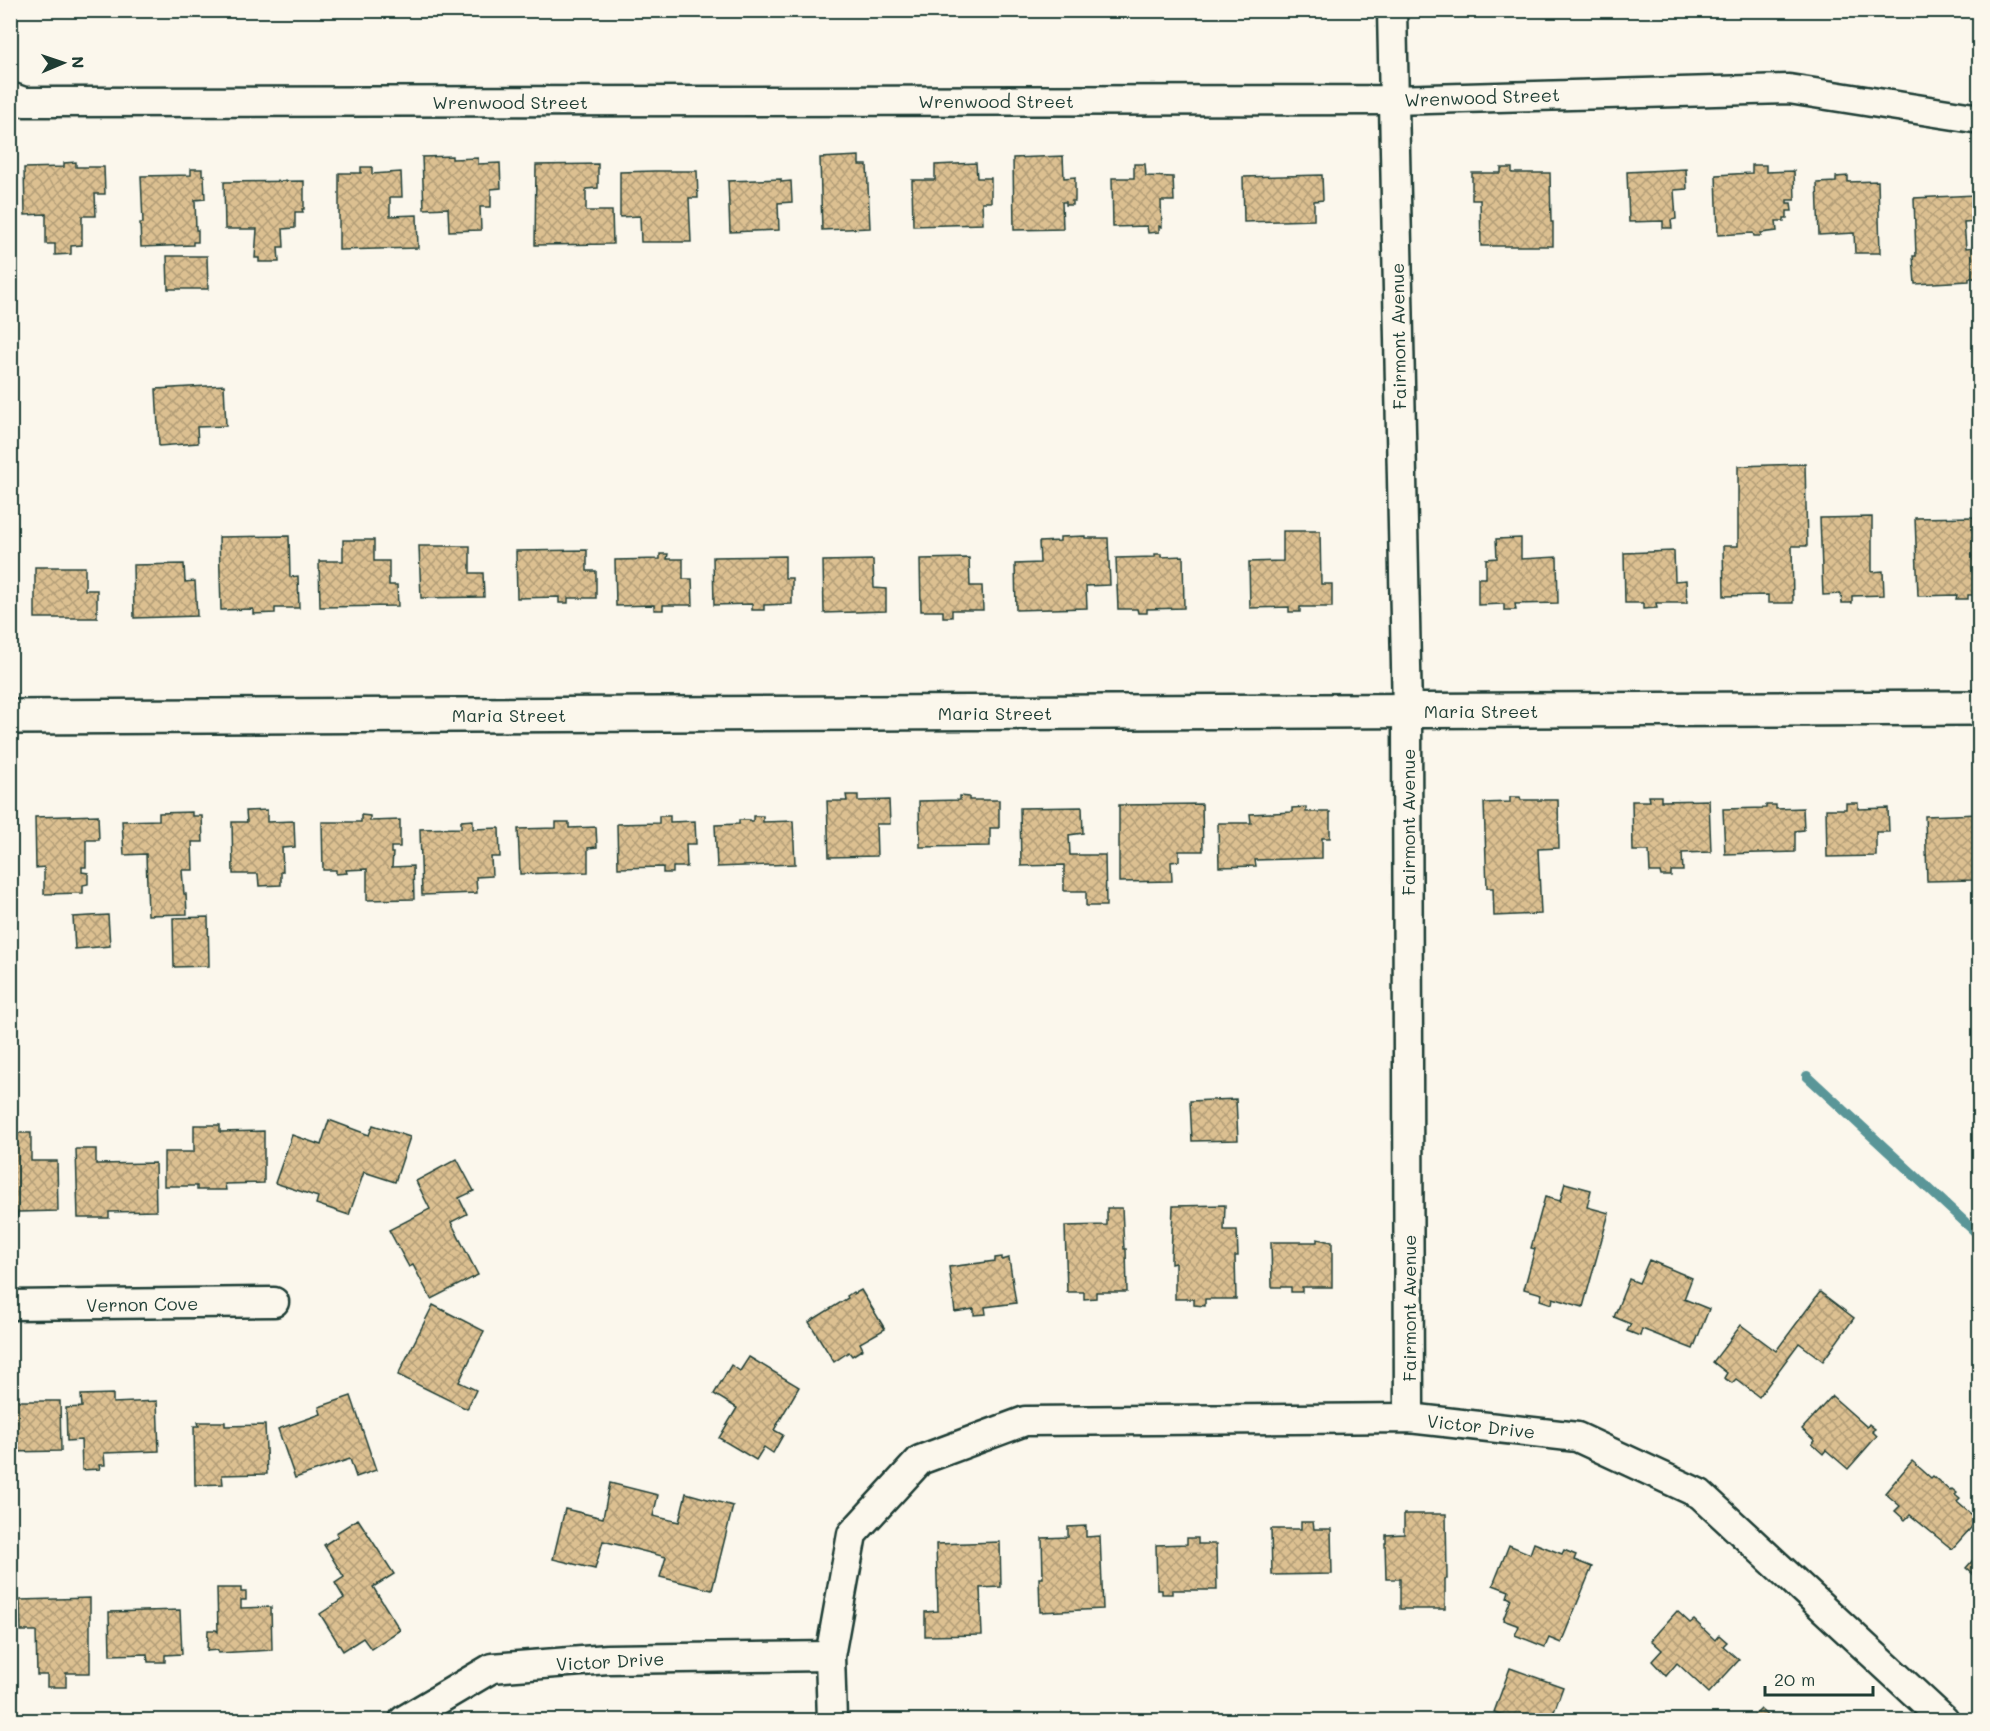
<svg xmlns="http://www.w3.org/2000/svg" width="1990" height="1731" font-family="Mali,sans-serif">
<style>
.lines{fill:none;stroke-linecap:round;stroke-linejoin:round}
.stream{stroke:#5a9698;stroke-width:10}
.building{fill:url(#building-cross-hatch);stroke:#1f3d34;stroke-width:1.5}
.minor-casing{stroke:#1f3d34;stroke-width:33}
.tertiary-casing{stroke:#1f3d34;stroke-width:38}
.minor{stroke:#fbf7ec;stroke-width:28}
.tertiary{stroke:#fbf7ec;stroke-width:33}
.labels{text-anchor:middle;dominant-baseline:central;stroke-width:6;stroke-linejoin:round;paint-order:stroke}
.street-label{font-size:18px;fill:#1f3d34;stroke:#fbf7ec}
</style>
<defs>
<pattern id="building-cross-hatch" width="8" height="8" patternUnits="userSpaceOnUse" patternTransform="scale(1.5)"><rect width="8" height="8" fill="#dcc091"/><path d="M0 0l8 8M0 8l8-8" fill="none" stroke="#b29d77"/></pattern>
</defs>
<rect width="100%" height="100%" fill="#fbf7ec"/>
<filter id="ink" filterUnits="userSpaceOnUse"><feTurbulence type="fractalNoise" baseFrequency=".0167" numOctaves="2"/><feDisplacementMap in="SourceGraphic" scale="12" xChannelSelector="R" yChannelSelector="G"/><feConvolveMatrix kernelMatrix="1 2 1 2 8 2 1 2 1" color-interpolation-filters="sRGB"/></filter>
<g filter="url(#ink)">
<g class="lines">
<polyline class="stream" points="1807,1076 1980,1236"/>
</g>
<g class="building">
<polygon points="452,156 452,159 478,158 478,164 500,163 501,188 491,189 491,207 480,207 481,230 449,231 448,208 424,209 422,157"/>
<polygon points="859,156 859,165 867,165 870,228 822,230 820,158"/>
<polygon points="1063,156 1064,178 1075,177 1075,201 1072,201 1072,205 1066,205 1066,202 1062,202 1063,229 1014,230 1013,158"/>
<polygon points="76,162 76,167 104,167 105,194 95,194 96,216 82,216 82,245 71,246 71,254 55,255 55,244 46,244 46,214 25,215 24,168 64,167 64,163"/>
<polygon points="976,163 977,178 991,178 991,202 982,202 983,224 913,226 912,180 935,180 935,165"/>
<polygon points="598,164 598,188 586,189 586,211 612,211 613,244 535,245 536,165"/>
<polygon points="1134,164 1145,164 1146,176 1173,177 1174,201 1161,201 1162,227 1159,226 1159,232 1148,233 1147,226 1113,227 1112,178 1134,178"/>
<polygon points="1752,165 1766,165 1766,172 1794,171 1795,200 1787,200 1787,203 1791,203 1792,211 1787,211 1787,218 1784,218 1784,221 1776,221 1777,231 1761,233 1761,236 1754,236 1753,233 1718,235 1716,175 1752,173"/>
<polygon points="361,167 372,167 372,174 401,172 402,197 390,197 390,216 417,215 418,248 339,250 339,173 361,173"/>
<polygon points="1501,168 1512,168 1512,173 1550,173 1551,222 1553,222 1553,246 1481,246 1480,200 1472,200 1472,173 1501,173"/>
<polygon points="191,169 202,169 202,175 204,175 205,199 195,200 196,230 198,230 198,242 193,242 193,245 141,247 140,223 143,223 141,176 191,175"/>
<polygon points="1686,169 1687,189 1674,190 1676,219 1671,220 1672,228 1663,228 1663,221 1629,222 1627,172"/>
<polygon points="655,171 697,171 698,198 689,198 691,242 641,242 640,216 620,217 620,172"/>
<polygon points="1322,175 1323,200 1314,201 1314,220 1244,222 1243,177"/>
<polygon points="1848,176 1848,182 1878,181 1880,253 1855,253 1854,233 1819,235 1817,183 1836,182 1836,177"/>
<polygon points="781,179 781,182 791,181 792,202 778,203 779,230 730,232 728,181"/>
<polygon points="304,181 304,209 302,209 303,212 295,212 295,228 283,229 284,247 278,247 279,262 259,262 259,258 255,258 257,229 225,229 224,182"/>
<polygon points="1975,195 1976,221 1964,222 1966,248 1977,247 1979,278 1969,278 1969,281 1915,284 1913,256 1916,256 1914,198"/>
<polygon points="167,256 207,256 208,289 168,289"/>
<polygon points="224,385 226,426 197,427 198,443 159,446 156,389"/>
<polygon points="1805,464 1807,546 1792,546 1793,603 1768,603 1768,595 1724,596 1723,546 1738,546 1738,466"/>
<polygon points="1872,517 1872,572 1883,571 1884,595 1852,596 1852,603 1842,603 1841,594 1823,595 1820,518"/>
<polygon points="1974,517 1975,548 1980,548 1980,595 1968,595 1968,599 1956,599 1957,595 1918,596 1915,518"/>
<polygon points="1283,531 1320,531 1321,584 1332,584 1332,607 1300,607 1300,612 1289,612 1289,607 1250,608 1249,562 1283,561"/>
<polygon points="289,536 290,577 298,576 299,608 275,608 275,613 253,614 253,609 221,610 219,537"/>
<polygon points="1085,536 1085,538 1108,538 1110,585 1086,586 1087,608 1016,610 1015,564 1040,563 1039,542 1060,541 1060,537"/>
<polygon points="1521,538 1521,559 1557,557 1558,603 1515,604 1516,610 1504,610 1504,604 1478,605 1478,578 1486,578 1486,559 1497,558 1496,539"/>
<polygon points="343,540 374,540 374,561 389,561 389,585 397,585 398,606 320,607 319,561 343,561"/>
<polygon points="419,546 470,546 470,573 483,573 484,597 421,598"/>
<polygon points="587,550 587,571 596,571 596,598 568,598 568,603 559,603 559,597 517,598 516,551"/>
<polygon points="1674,551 1675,581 1686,580 1687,603 1656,603 1657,608 1643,609 1643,603 1625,603 1624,553"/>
<polygon points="660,554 668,554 667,559 683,559 683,579 692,579 693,605 663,605 663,610 654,610 654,605 616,606 615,560 660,559"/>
<polygon points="1155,554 1161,554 1161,557 1183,556 1184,608 1147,609 1147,613 1138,613 1137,609 1118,609 1116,558 1155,557"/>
<polygon points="785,556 785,578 792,578 792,604 764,605 764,610 752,610 752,604 714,605 713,557"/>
<polygon points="969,558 970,586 982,586 983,610 952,610 952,617 943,617 943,611 921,611 920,559"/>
<polygon points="873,560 874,588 886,589 886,611 824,613 823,561"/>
<polygon points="184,564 185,582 195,581 197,616 134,618 133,565"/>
<polygon points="35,567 85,567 85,590 97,590 97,618 35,618"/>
<polygon points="846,795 858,795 858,801 889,800 890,824 876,824 877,856 829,857 827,801 847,801"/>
<polygon points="960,796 969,797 969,800 999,800 999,828 990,828 990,846 920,847 919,801 960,800"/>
<polygon points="1649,796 1661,796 1661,801 1709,800 1711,852 1682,853 1683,871 1671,871 1671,876 1661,876 1660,872 1650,872 1649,851 1633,851 1632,801 1650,801"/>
<polygon points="1510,797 1520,797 1521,800 1558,800 1559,848 1538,849 1541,914 1494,916 1493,888 1487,888 1484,803 1510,802"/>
<polygon points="1846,803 1858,803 1858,809 1888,808 1889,832 1876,832 1876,856 1827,857 1826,809 1846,809"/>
<polygon points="1202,804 1203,851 1179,851 1179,861 1171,862 1172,881 1119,882 1119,805"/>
<polygon points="1766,805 1776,805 1776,809 1803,808 1804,830 1795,831 1795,852 1725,854 1723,809 1766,808"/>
<polygon points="1082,807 1083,833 1069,835 1070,855 1105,855 1106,906 1086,906 1086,891 1064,891 1064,865 1021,866 1020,808"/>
<polygon points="1306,807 1306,812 1330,812 1330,838 1322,838 1322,858 1255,860 1256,866 1219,867 1218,823 1251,823 1250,814 1292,812 1292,808"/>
<polygon points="267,810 267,822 294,821 295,847 282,848 283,872 281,872 281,885 259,886 258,874 233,874 232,822 247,822 246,811"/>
<polygon points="192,812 192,816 202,816 203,842 192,842 193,870 182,870 184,894 186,894 187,914 148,915 146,854 124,855 122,821 159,820 159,813"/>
<polygon points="1980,814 1980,840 1974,840 1974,880 1927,881 1925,816"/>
<polygon points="98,815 99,840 86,840 86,867 82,867 82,872 88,873 88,884 83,885 83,893 44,894 44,867 36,868 35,817"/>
<polygon points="361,815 370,816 370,821 400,820 400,847 391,847 391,853 393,853 392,867 413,866 414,899 367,900 367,869 346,870 347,873 336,874 336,870 323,870 322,822 361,822"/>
<polygon points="659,816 670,816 670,822 695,821 696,844 686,844 687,867 673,867 673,873 663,873 663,867 618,868 617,824 659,823"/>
<polygon points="753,816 763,816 763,822 793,821 795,864 717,867 715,825 739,824 739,820 750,820 750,821 753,821"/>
<polygon points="473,820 473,829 499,828 500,857 491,857 492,876 476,877 477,893 422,895 420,829 461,828 461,821"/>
<polygon points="556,822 569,822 569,828 596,827 597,847 588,848 588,872 520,874 518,829 556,828"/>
<polygon points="108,915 110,946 75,949 73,917"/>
<polygon points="208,917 209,966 174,967 173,918"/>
<polygon points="1236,1099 1238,1140 1192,1141 1190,1101"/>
<polygon points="329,1120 369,1135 373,1125 410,1137 395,1182 364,1172 349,1215 316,1204 318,1197 275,1183 292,1135 321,1145"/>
<polygon points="194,1125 220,1125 220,1132 264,1131 264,1183 225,1184 226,1190 197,1190 197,1186 164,1186 164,1152 194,1152"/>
<polygon points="10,1133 31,1133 31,1161 57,1161 58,1211 18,1212 17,1218 10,1218"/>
<polygon points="76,1149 96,1149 96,1164 155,1163 156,1211 109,1212 109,1218 78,1218"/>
<polygon points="457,1159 474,1191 459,1198 467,1214 451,1222 478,1275 431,1299 413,1265 409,1267 389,1230 430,1209 416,1181"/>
<polygon points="1565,1183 1591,1190 1587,1207 1609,1213 1583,1307 1553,1298 1552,1304 1540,1300 1542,1294 1524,1289 1535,1249 1531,1248 1545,1197 1560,1201"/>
<polygon points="1225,1205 1224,1230 1237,1230 1238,1256 1235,1256 1236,1299 1205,1299 1205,1306 1194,1305 1194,1299 1175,1299 1175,1263 1171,1264 1171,1257 1173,1206"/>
<polygon points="1107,1208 1122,1208 1124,1249 1126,1249 1127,1292 1096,1292 1096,1298 1084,1299 1084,1292 1067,1292 1065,1226 1107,1225"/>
<polygon points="1317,1239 1332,1242 1332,1287 1302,1287 1302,1292 1291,1292 1291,1287 1272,1287 1271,1242 1317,1242"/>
<polygon points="1002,1257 1002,1260 1009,1258 1016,1303 985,1307 986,1314 974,1315 974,1309 955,1312 949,1267 995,1261 995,1258"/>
<polygon points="1649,1260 1692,1278 1684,1299 1709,1309 1693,1349 1642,1329 1640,1336 1627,1331 1631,1324 1614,1317 1629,1279 1639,1283"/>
<polygon points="861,1290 885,1329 860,1343 863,1349 852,1356 849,1352 834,1362 809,1322 848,1298 847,1296 853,1292 854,1294"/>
<polygon points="1820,1292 1854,1318 1823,1361 1799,1343 1759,1397 1736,1379 1732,1383 1724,1378 1727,1373 1713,1362 1741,1325 1776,1351"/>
<polygon points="433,1305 484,1331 459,1382 476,1390 467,1409 398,1375"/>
<polygon points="749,1357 799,1387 774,1430 783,1435 773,1453 764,1447 756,1460 719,1438 737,1408 714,1394 731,1365 740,1371"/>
<polygon points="113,1394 113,1403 157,1401 159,1451 104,1453 105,1465 99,1465 100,1469 82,1470 81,1440 67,1441 66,1408 82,1407 81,1395"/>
<polygon points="10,1395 19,1395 19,1401 60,1401 61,1451 11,1452 10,1457"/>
<polygon points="351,1396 376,1470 356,1477 350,1459 295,1478 278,1429 321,1414 319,1407"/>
<polygon points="1832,1396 1867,1427 1869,1424 1875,1429 1872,1431 1877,1436 1848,1469 1826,1450 1823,1454 1812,1444 1815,1441 1802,1429"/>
<polygon points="198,1422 225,1422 225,1426 265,1425 267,1474 222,1475 223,1484 195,1485 194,1426 199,1426"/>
<polygon points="1912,1461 1931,1478 1933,1476 1950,1491 1952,1489 1957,1493 1955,1495 1960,1499 1957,1502 1978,1520 1952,1549 1910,1515 1905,1520 1895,1511 1900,1506 1885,1493"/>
<polygon points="610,1483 658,1495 653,1516 679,1522 686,1493 733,1506 712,1590 660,1577 666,1557 603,1541 595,1569 553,1559 565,1509 603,1518"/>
<polygon points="1404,1514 1446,1514 1447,1579 1445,1579 1445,1609 1400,1609 1400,1579 1386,1579 1385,1543 1386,1543 1386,1535 1404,1534"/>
<polygon points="358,1519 394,1574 373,1587 400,1630 371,1649 363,1638 343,1651 320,1614 344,1598 335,1583 344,1577 324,1545 338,1536 336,1533"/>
<polygon points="1301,1522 1313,1522 1314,1529 1331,1529 1332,1574 1272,1575 1271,1529 1301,1529"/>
<polygon points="1086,1526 1086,1537 1100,1536 1103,1609 1040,1612 1039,1578 1043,1578 1042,1538 1068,1537 1068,1527"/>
<polygon points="1187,1538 1198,1538 1198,1544 1216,1544 1217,1590 1172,1590 1172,1594 1162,1594 1162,1590 1157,1590 1156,1545 1187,1544"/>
<polygon points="1000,1542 1001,1587 980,1588 982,1635 925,1636 925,1612 938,1611 936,1544"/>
<polygon points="1534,1543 1562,1554 1564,1550 1576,1555 1574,1560 1592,1567 1561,1643 1549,1638 1545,1647 1515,1635 1519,1626 1503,1620 1511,1599 1507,1597 1509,1591 1493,1585 1509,1545 1530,1554"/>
<polygon points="1980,1552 1980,1580 1966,1568"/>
<polygon points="217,1588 241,1588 241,1592 246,1592 246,1600 241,1600 241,1608 271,1607 272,1650 218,1653 218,1650 207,1651 208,1630 216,1630 218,1632"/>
<polygon points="90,1598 90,1673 66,1673 66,1687 47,1687 47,1675 37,1675 36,1631 21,1631 20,1600"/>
<polygon points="180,1610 182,1654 165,1655 165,1662 148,1662 147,1654 110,1655 109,1612"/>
<polygon points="1677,1611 1690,1623 1694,1620 1715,1640 1719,1635 1727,1642 1723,1646 1739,1660 1709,1693 1677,1663 1666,1676 1652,1661 1662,1650 1651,1640"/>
<polygon points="1510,1668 1563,1687 1551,1720 1517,1720 1494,1712"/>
<polygon points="1760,1709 1772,1720 1749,1720"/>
</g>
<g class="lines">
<g class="minor-casing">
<g id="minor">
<polyline points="1392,10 1407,712 1409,1418"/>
<polyline points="10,97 24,102 1393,100 1789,89 1980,119"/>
<polyline points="10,1305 274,1302"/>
<polyline points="404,1720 492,1668 608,1659 830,1656"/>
<polyline points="832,1720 830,1656 852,1534 920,1460 1025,1421 1409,1418 1577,1437 1700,1494 1944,1720"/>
</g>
</g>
<g class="tertiary-casing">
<polyline id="tertiary" points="10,717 1980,708"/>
</g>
<use href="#minor" class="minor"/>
<use href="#tertiary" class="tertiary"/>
</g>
</g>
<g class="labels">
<g class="street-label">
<text transform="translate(1482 97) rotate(-2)">Wrenwood Street</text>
<text x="996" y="101">Wrenwood Street</text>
<text x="510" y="102">Wrenwood Street</text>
<text transform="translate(1398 336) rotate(-91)">Fairmont Avenue</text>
<text x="1481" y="711">Maria Street</text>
<text x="995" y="713">Maria Street</text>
<text x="509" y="715">Maria Street</text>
<text transform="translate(1408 822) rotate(-90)">Fairmont Avenue</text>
<text transform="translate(142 1304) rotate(-1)">Vernon Cove</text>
<text transform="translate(1409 1308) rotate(-90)">Fairmont Avenue</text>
<text transform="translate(1481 1426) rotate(6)">Victor Drive</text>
<text transform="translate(610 1661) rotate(-3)">Victor Drive</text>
</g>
</g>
<rect width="1990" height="1731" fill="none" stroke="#fbf7ec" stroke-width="36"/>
<rect x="18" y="18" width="1954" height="1695" fill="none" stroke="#1f3d34" stroke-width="2" filter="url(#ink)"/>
<g transform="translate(63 63) rotate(88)" stroke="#fbf7ec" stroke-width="4.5" paint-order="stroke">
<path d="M0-4.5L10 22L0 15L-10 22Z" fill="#1f3d34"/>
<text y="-9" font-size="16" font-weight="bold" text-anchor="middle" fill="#1f3d34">N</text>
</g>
<path d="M1765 1686v9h108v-9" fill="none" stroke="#1f3d34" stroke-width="3"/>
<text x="1774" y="1686" font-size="18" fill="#1f3d34" stroke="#fbf7ec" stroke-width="4.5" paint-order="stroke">20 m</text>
</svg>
